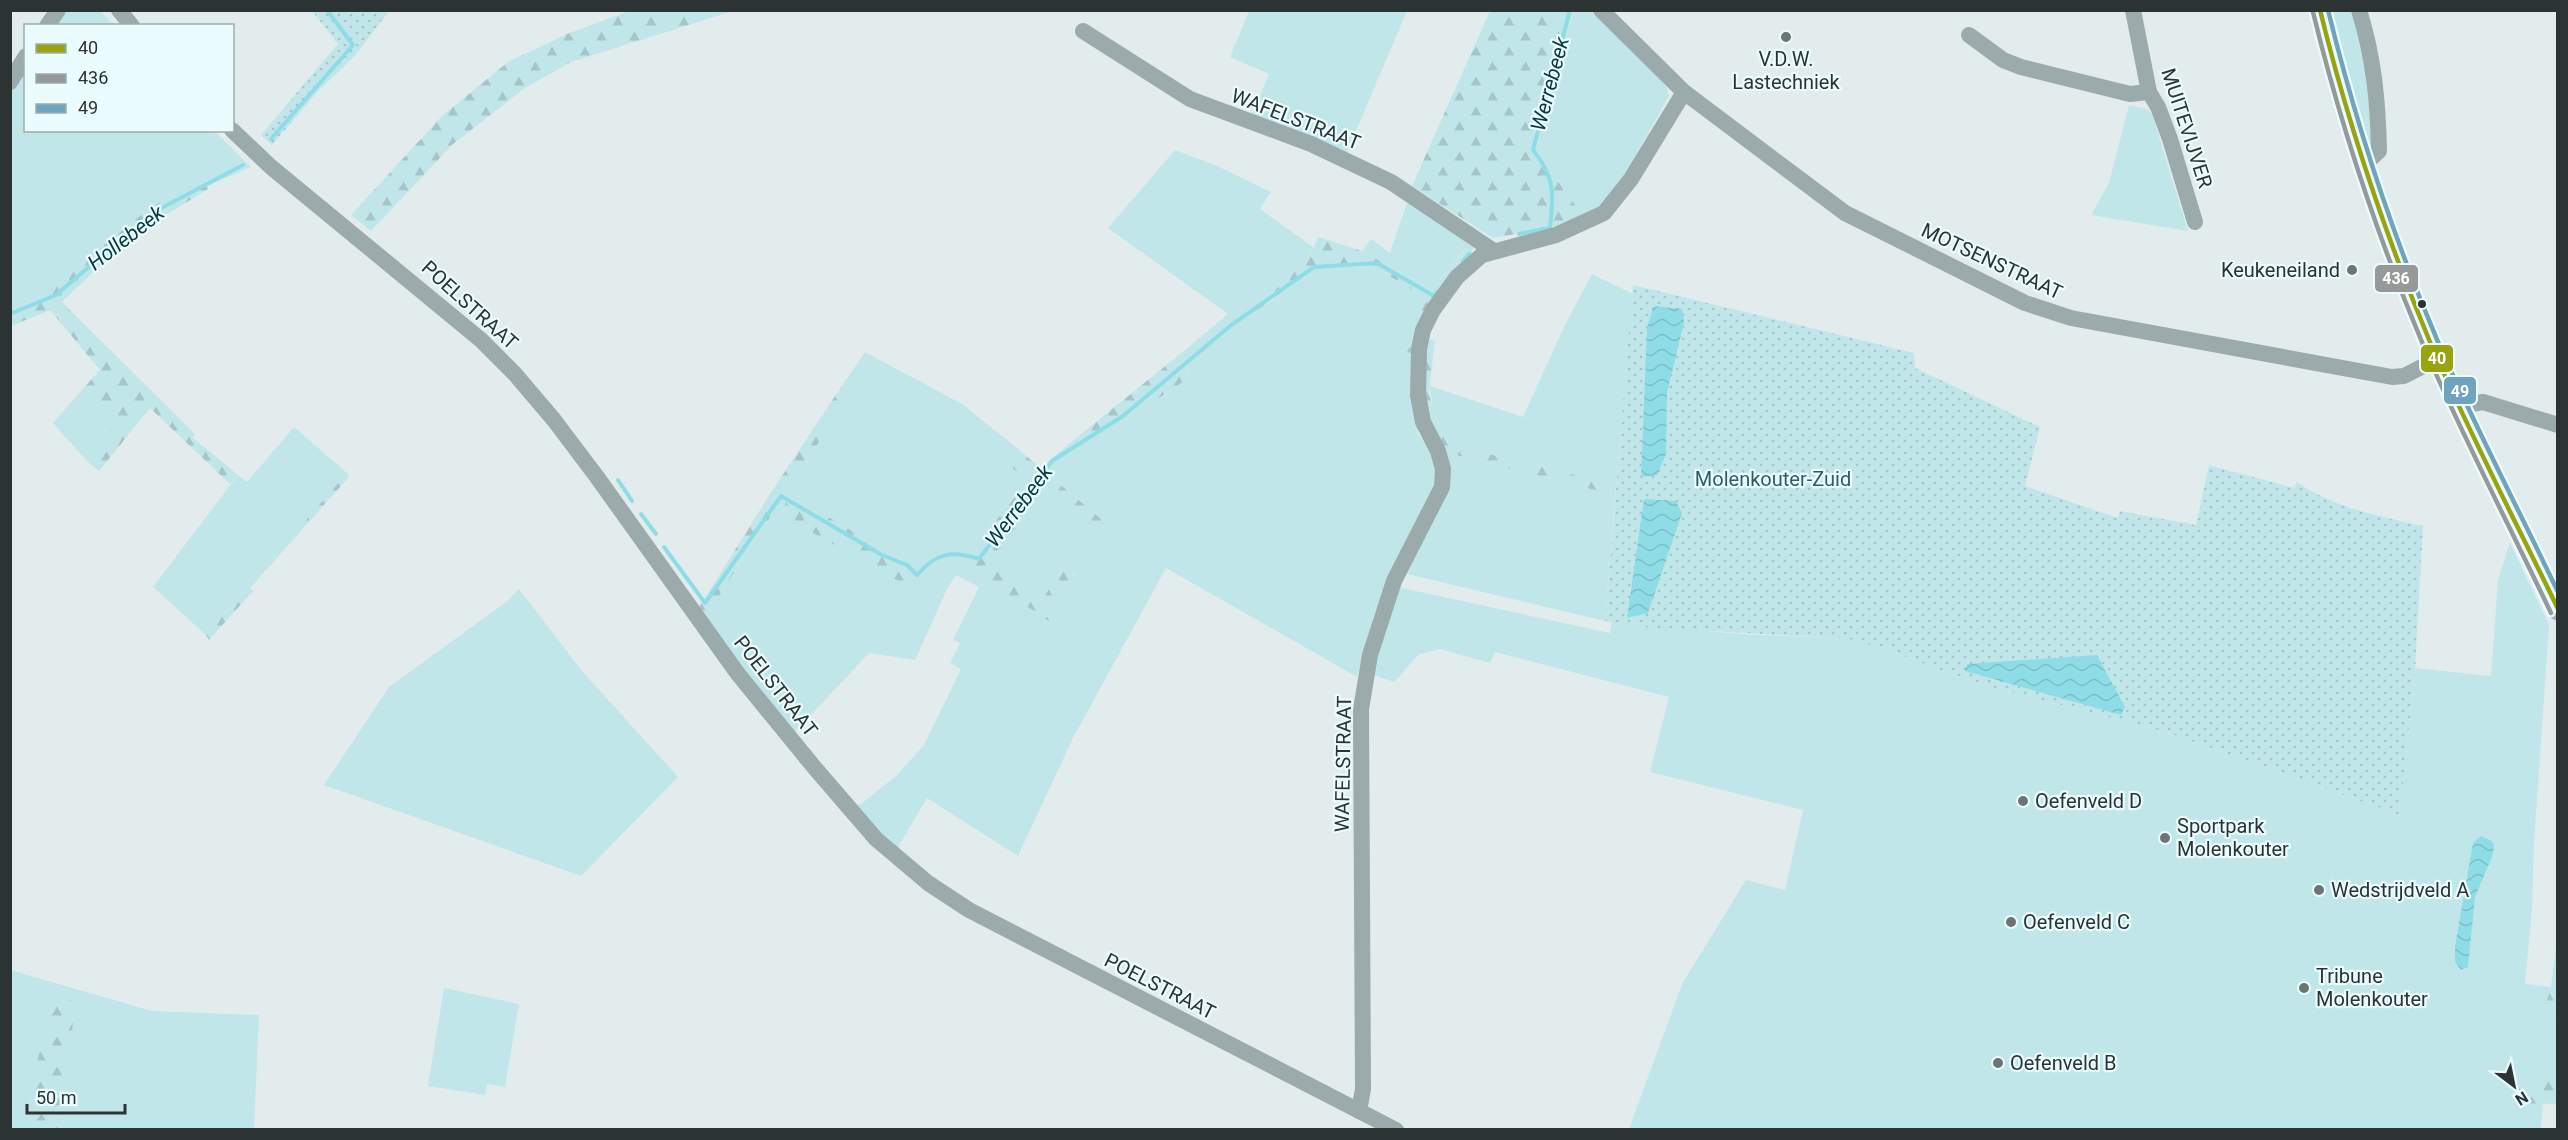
<svg xmlns="http://www.w3.org/2000/svg" width="2568" height="1140" font-family="Roboto,sans-serif">
<style>
.grass{fill:#c0e6ea}
.forest{fill:url(#forest-firs)}
.park{fill:url(#park-dots)}
.water{fill:url(#water-waves)}
.lines{fill:none;stroke-linecap:round;stroke-linejoin:round}
.stream{stroke:#8edde6;stroke-width:4}
.minor{stroke:#9baaab;stroke-width:16}
.major{stroke:#a1b3b5;stroke-width:21}
.bus-1-casing{stroke:#ebfcfe;stroke-width:9}
.bus-2-casing{stroke:#ebfcfe;stroke-width:9}
.bus-3-casing{stroke:#ebfcfe;stroke-width:9}
.bus-1{stroke:#99a30f;stroke-width:4.5}
.bus-2{stroke:#969999;stroke-width:4.5}
.bus-3{stroke:#70a3bd;stroke-width:4.5}
.poi-dot{fill:#6c7474;stroke:#ebfcfe;stroke-width:2}
.bus-dot{fill:#2c3333;stroke:#ebfcfe;stroke-width:2}
.labels{text-anchor:middle;dominant-baseline:central;stroke-width:4.5;stroke-linejoin:round;paint-order:stroke}
.poi-label{font-size:20px;fill:#2c3333;stroke:#ebfcfe;text-anchor:start}
.street-label{font-size:20px;fill:#2c3333;stroke:#ebfcfe}
.park-label{font-size:20px;fill:#2e5e64;stroke:#ebfcfe}
.water-label{font-size:21px;font-style:italic;fill:#063c41;stroke:#ebfcfe}
.line-badge{stroke:#ebfcfe;stroke-width:2}
.badge-label{font-size:16px;text-anchor:middle;font-weight:bold;fill:#fff}
</style>
<defs>
<pattern id="forest-firs" width="22" height="20" patternUnits="userSpaceOnUse" patternTransform="scale(1.5)"><rect width="22" height="20" fill="#c0e6ea"/><path d="M5 1l3.5 6h-7zM16 11l3.5 6h-7z" fill="#a5c6c9"/></pattern>
<pattern id="park-dots" width="8" height="8" patternUnits="userSpaceOnUse" patternTransform="scale(1.5)"><rect width="8" height="8" fill="#c0e6ea"/><path d="M2 2h.1M6 6h.1" fill="none" stroke="#a5c6c9" stroke-width="1.8" stroke-linecap="round"/></pattern>
<pattern id="water-waves" width="16" height="10" patternUnits="userSpaceOnUse" patternTransform="scale(1.5)"><rect width="16" height="10" fill="#8edde6"/><path d="M0 5q4-4 8 0t8 0" fill="none" stroke="#7bbec6"/></pattern>
</defs>
<rect width="100%" height="100%" fill="#e2ecec"/>
<g class="grass">
<polygon points="62,10 100,11 114,25 51,26"/>
<polygon points="1249,11 1407,11 1347,152 1250,119 1269,74 1230,57"/>
<polygon points="1574,11 1590,11 1666,85 1669,96 1623,178 1605,202 1584,217 1534,148"/>
<polygon points="2326,11 2353,11 2363,39 2372,144 2369,145 2364,143"/>
<polygon points="25,63 26,130 214,131 251,167 207,186 202,177 147,210 59,283 11,306 10,89"/>
<polygon points="2129,105 2147,109 2152,114 2188,231 2091,215 2109,183"/>
<path d="M 1175,150 L 1215,165 L 1271,192 L 1260,209 L 1313,247 L 1305,263 L 1296,271 L 1229,314 C 1238,312 1252,312 1260,308 C 1277,301 1288,283 1304,274 C 1343,253 1393,271 1423,299 L 1422,310 L 1407,352 L 1415,354 L 1415,419 L 1418,434 L 1431,451 L 1438,478 L 1375,612 L 1357,677 L 1166,568 L 1073,738 L 1018,856 L 927,798 L 895,852 L 855,805 L 861,804 L 896,776 L 924,745 L 961,669 L 950,663 L 960,643 L 953,640 L 979,587 L 956,575 L 948,587 L 915,660 L 869,653 L 793,734 L 709,624 L 719,615 L 713,605 L 845,402 L 835,396 L 865,352 L 962,404 L 1018,449 L 1005,461 L 1029,481 L 963,563 L 1049,620 L 1076,576 L 1063,567 L 1042,600 L 986,566 L 1044,489 L 1096,533 L 1107,524 L 1041,468 L 1081,434 L 1090,445 L 1187,379 L 1190,372 L 1179,355 L 1228,314 L 1108,228 Z"/>
<polygon points="1408,200 1473,247 1472,254 1466,248 1431,290 1362,251 1371,239 1390,253"/>
<polygon points="1592,274 1633,294 1616,485 1448,444 1432,407 1430,386 1523,417 1565,325"/>
<polygon points="82,390 114,425 88,462 53,423"/>
<polygon points="294,427 347,473 206,635 153,587 238,475 247,482"/>
<polygon points="1444,452 1615,495 1605,621 1407,574 1445,496"/>
<polygon points="2510,543 2549,625 2534,843 2532,909 2525,984 2551,987 2545,1007 2557,1023 2557,1081 2520,1075 2517,1103 2543,1101 2541,1129 1629,1129 1682,984 1746,880 1785,890 1803,810 1650,772 1669,697 1495,652 1490,663 1440,649 1419,654 1394,682 1371,674 1397,587 1610,633 1612,622 1741,634 1849,639 1890,651 1976,683 2166,732 2400,815 2415,668 2491,676 2498,580"/>
<polygon points="519,589 582,671 678,777 581,876 324,785 389,687 509,600"/>
<polygon points="10,970 152,1011 259,1015 254,1129 58,1129 76,1002 29,1099 46,1103 44,1111 29,1129 11,1128"/>
<polygon points="444,988 519,1004 505,1087 487,1084 485,1095 428,1086"/>
</g>
<g class="forest">
<polygon points="632,10 733,11 571,62 525,88 453,144 371,231 351,215 442,116 508,62 567,34"/>
<polygon points="1490,11 1574,11 1534,148 1584,217 1558,226 1493,238 1412,186"/>
<polygon points="202,177 208,189 130,237 62,302 195,434 193,438 238,475 230,484 150,408 99,471 88,462 114,425 82,390 100,370 50,310 11,326 11,306 59,283 147,210"/>
<path d="M 1319,237 L 1362,251 L 1431,290 L 1467,248 L 1472,254 L 1415,354 L 1407,352 L 1422,310 L 1423,299 C 1393,271 1340,251 1302,276 C 1288,285 1276,298 1262,307 C 1253,313 1242,318 1232,322 L 1228,314 L 1296,271 L 1305,263 Z"/>
<polygon points="1435,339 1429,392 1432,407 1448,444 1616,485 1615,495 1444,452 1423,406 1425,356 1429,341"/>
<polygon points="1179,355 1190,373 1187,379 1090,445 1081,434"/>
<polygon points="835,396 845,402 713,605 719,615 709,624 698,609 768,497"/>
<polygon points="1018,449 1107,524 1096,533 1044,489 987,565 1042,600 1063,567 1076,577 1049,621 962,563 1028,481 1004,461"/>
<polygon points="347,473 349,477 250,588 253,591 209,640 206,635"/>
<polygon points="793,496 921,572 911,588 781,515 787,500"/>
<polygon points="2557,935 2558,935 2557,1023 2545,1007 2551,987"/>
<polygon points="54,995 76,1002 58,1129 29,1129 44,1111 46,1103 28,1098"/>
<polygon points="2520,1075 2557,1081 2557,1104 2517,1103"/>
</g>
<g class="park">
<polygon points="312,11 389,11 354,57 318,91 272,145 261,135 338,44"/>
<path d="M 1633,285 L 1914,353 L 1915,368 L 2040,427 L 2025,486 L 2118,518 L 2120,511 L 2196,525 L 2209,465 L 2294,488 L 2297,482 C 2334,508 2379,516 2423,526 L 2415,668 L 2400,815 L 2166,732 L 1976,683 L 1890,651 L 1849,639 L 1641,627 L 1605,621 Z"/>
</g>
<g class="water">
<polygon points="1654,306 1682,309 1684,322 1667,393 1666,454 1657,475 1641,477 1647,327"/>
<polygon points="1644,499 1676,501 1682,513 1648,613 1627,618"/>
<polygon points="2097,655 2125,707 2121,715 1965,671 1967,664"/>
<polygon points="2481,836 2492,841 2494,846 2492,857 2475,897 2468,967 2461,970 2455,962 2455,947 2473,843"/>
</g>
<g class="lines">
<g class="stream">
<polyline points="271,139 353,45 327,10"/>
<path d="M 1519,234 L 1550,228 C 1554,194 1555,177 1533,150 L 1570,10"/>
<polyline points="1463,261 1469,254"/>
<polyline points="10,314 56,295 152,213 243,165"/>
<polyline points="618,480 632,501"/>
<polyline points="641,514 656,534"/>
<path d="M 664,547 L 705,603 L 781,496 L 882,555 L 907,565 L 917,575 C 936,553 952,550 979,559 L 1052,461 L 1123,416 L 1230,326 L 1314,267 L 1377,263 L 1434,296 L 1437,292"/>
</g>
<g class="minor">
<polyline points="119,10 132,26"/>
<polyline points="1601,10 1684,92 1845,213 2025,303 2071,318 2392,377 2404,376 2437,359"/>
<polyline points="2133,10 2149,92 2158,107 2170,139 2195,222"/>
<path d="M 2359,10 C 2374,58 2378,102 2379,151 L 2364,165"/>
<polyline points="47,26 58,10"/>
<polyline points="1083,31 1190,99 1311,144 1391,182 1492,250"/>
<polyline points="1969,35 2003,60 2021,67 2130,94 2149,92"/>
<polyline points="10,82 26,56"/>
<polyline points="232,130 271,167 481,340 514,373 554,420 597,477 738,674 814,767 876,839 928,883 969,910 1396,1130"/>
<polyline points="2459,406 2483,402 2558,425"/>
<polyline points="1359,1111 1363,1089 1361,709 1370,655 1394,581 1442,487 1443,469 1438,451 1423,422 1418,395 1419,349 1423,330 1433,310 1457,277 1482,255 1556,235 1604,213 1631,179 1684,92"/>
</g>
<path class="major" d="M 2320,10 C 2350,140 2396,267 2451,389 C 2484,463 2523,536 2558,610"/>
<g class="bus-1-casing">
<path id="bus-1" d="M 2320,10 C 2348,124 2385,234 2430,342 C 2469,433 2515,520 2558,609"/>
</g>
<g class="bus-2-casing">
<path id="bus-2" d="M 2313,12 C 2341,127 2378,238 2424,347 C 2463,437 2509,525 2551,613"/>
</g>
<g class="bus-3-casing">
<path id="bus-3" d="M 2328,10 C 2356,124 2392,234 2438,342 C 2475,427 2518,508 2558,592"/>
</g>
<use href="#bus-1" class="bus-1"/>
<use href="#bus-2" class="bus-2"/>
<use href="#bus-3" class="bus-3"/>
</g>
<g class="poi-dot">
<circle cx="1786" cy="37" r="6"/>
<circle cx="2352" cy="270" r="6"/>
<circle cx="2023" cy="801" r="6"/>
<circle cx="2165" cy="838" r="6"/>
<circle cx="2319" cy="890" r="6"/>
<circle cx="2011" cy="922" r="6"/>
<circle cx="2304" cy="988" r="6"/>
<circle cx="1998" cy="1063" r="6"/>
</g>
<circle class="bus-dot" cx="2422" cy="304" r="5"/>
<g class="labels">
<g class="poi-label">
<text x="1786" y="59" text-anchor="middle">V.D.W.<tspan x="1786" dy="23">Lastechniek</tspan></text>
<text x="2340" y="270" text-anchor="end">Keukeneiland</text>
<text x="2035" y="801">Oefenveld D</text>
<text x="2177" y="826">Sportpark<tspan x="2177" dy="23">Molenkouter</tspan></text>
<text x="2331" y="890">Wedstrijdveld A</text>
<text x="2023" y="922">Oefenveld C</text>
<text x="2316" y="976">Tribune<tspan x="2316" dy="23">Molenkouter</tspan></text>
<text x="2010" y="1063">Oefenveld B</text>
</g>
<g class="street-label">
<text transform="translate(1296 119) rotate(21)">WAFELSTRAAT</text>
<text transform="translate(2187 128) rotate(72)">MUITEVIJVER</text>
<text transform="translate(1992 261) rotate(25)">MOTSENSTRAAT</text>
<text transform="translate(470 305) rotate(42)">POELSTRAAT</text>
<text transform="translate(776 686) rotate(52)">POELSTRAAT</text>
<text transform="translate(1343 764) rotate(-89)">WAFELSTRAAT</text>
<text transform="translate(1160 986) rotate(27)">POELSTRAAT</text>
</g>
<g class="park-label">
<text x="1773" y="479">Molenkouter-Zuid</text>
</g>
<g class="water-label">
<text transform="translate(1550 84) rotate(-75)">Werrebeek</text>
<text transform="translate(126 238) rotate(-38)">Hollebeek</text>
<text transform="translate(1019 506) rotate(-53)">Werrebeek</text>
</g>
</g>
<g class="line-badge">
<rect x="2374" y="264" width="45" height="29" rx="6" fill="#969999"/>
<rect x="2420" y="344" width="34" height="29" rx="6" fill="#99a30f"/>
<rect x="2443" y="376" width="34" height="29" rx="6" fill="#70a3bd"/>
</g>
<g class="badge-label">
<text x="2396" y="284">436</text>
<text x="2437" y="364">40</text>
<text x="2460" y="397">49</text>
</g>
<rect width="2568" height="1140" fill="none" stroke="#2c3333" stroke-width="24"/>
<rect x="24" y="24" width="210" height="108" fill="#ebfcfe" stroke="#9facad" stroke-width="1.5"/>
<rect x="36" y="44" width="30" height="9" fill="#99a30f" stroke="#9facad" stroke-width="1.5"/>
<text x="78" y="54" font-size="18" fill="#2c3333">40</text>
<rect x="36" y="74" width="30" height="9" fill="#969999" stroke="#9facad" stroke-width="1.5"/>
<text x="78" y="84" font-size="18" fill="#2c3333">436</text>
<rect x="36" y="104" width="30" height="9" fill="#70a3bd" stroke="#9facad" stroke-width="1.5"/>
<text x="78" y="114" font-size="18" fill="#2c3333">49</text>
<g transform="translate(2514 1086) rotate(148)" stroke="#ebfcfe" stroke-width="4.5" paint-order="stroke">
<path d="M0-4.5L10 22L0 15L-10 22Z" fill="#2c3333"/>
<text y="-9" font-size="16" font-weight="bold" text-anchor="middle" fill="#2c3333">N</text>
</g>
<path d="M27 1104v9h98v-9" fill="none" stroke="#2c3333" stroke-width="3"/>
<text x="36" y="1104" font-size="18" fill="#2c3333" stroke="#ebfcfe" stroke-width="4.5" paint-order="stroke">50 m</text>
</svg>
